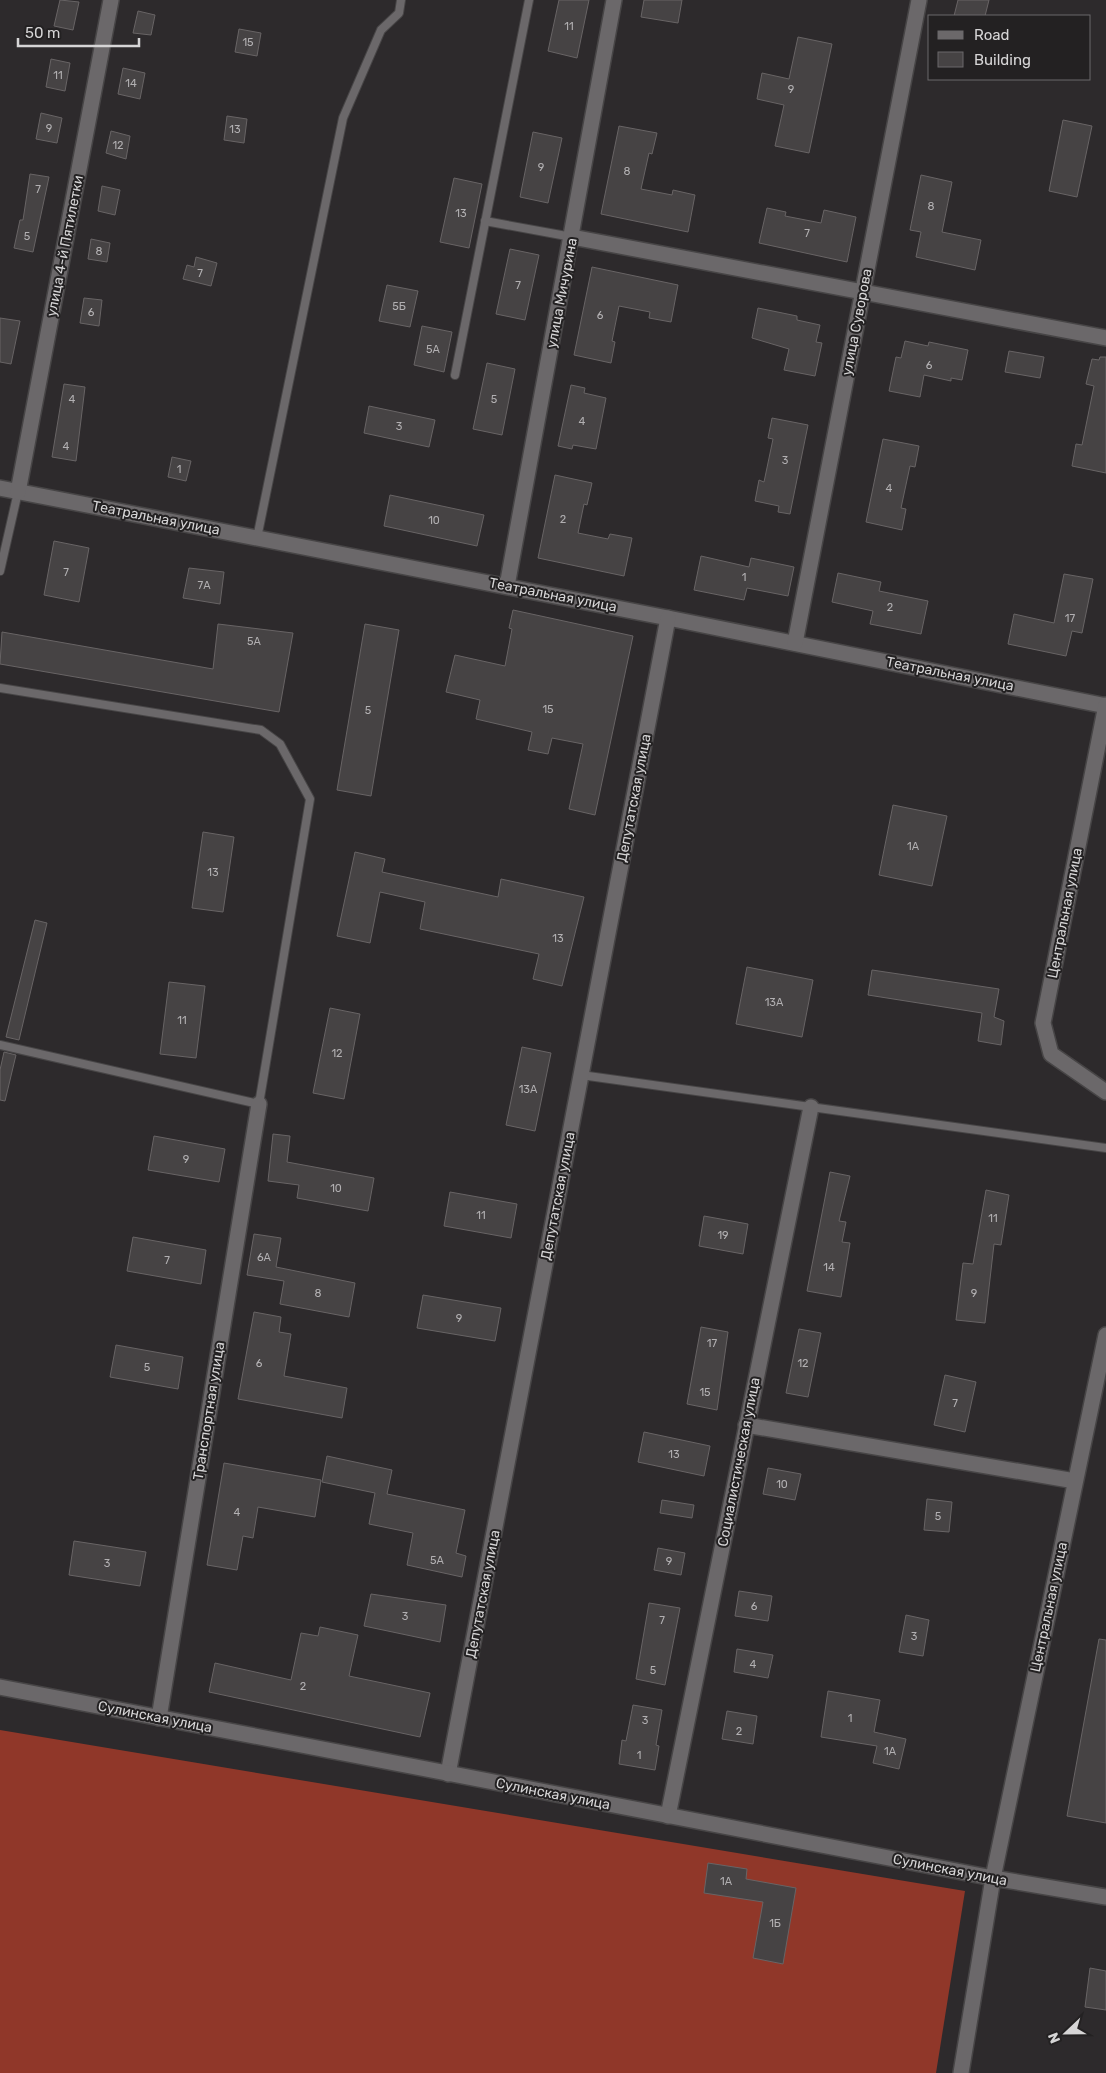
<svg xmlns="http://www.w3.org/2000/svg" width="1106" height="2073" font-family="Rubik,sans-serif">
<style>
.forest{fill:#903729}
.building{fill:#464344;stroke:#686465}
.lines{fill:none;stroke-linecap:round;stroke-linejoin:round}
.lane-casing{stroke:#474546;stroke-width:10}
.street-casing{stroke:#474546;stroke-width:18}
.secondary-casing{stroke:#474546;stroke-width:18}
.lane{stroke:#6b686a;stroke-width:8}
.street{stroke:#6b686a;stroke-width:15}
.secondary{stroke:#6b686a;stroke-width:15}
.labels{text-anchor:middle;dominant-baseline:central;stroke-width:4;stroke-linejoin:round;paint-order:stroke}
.number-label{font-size:11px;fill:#b2b0b2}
.street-label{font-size:14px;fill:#d6d5d6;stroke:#232122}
</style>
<rect width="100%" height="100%" fill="#2d2a2c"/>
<polygon class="forest" points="0,1730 965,1891 936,2073 0,2073"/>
<g class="building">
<polygon points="60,0 79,2 73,30 54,26"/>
<polygon points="559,0 589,0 577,58 548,51"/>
<polygon points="644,0 682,0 678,23 641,17"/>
<polygon points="958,0 989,0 985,16 954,16"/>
<polygon points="138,11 155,15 151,35 133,33"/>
<polygon points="239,29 261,33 257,56 235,52"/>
<polygon points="798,37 832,44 809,153 775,146 784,105 757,99 762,73 789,79"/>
<polygon points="51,59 70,63 65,91 46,87"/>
<polygon points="123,68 145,73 140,99 118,94"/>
<polygon points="41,113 62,118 57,143 36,139"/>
<polygon points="227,116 247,119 244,143 224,140"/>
<polygon points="1063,120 1092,126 1077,197 1049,191"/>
<polygon points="619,126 657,133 652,154 649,153 641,189 672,195 673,190 695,195 688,232 601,214"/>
<polygon points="111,131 130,136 126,159 106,153"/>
<polygon points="533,132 562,138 548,203 520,197"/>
<polygon points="30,174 49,177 33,252 14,248 20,220 23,220"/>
<polygon points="921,175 952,182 942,232 981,240 975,270 916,257 921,232 910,230"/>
<polygon points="454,178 482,184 469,248 440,242"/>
<polygon points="102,186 120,190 115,215 98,211"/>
<polygon points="767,208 786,212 785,216 821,223 824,210 856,217 847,262 759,243"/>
<polygon points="91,239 110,243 107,262 88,259"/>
<polygon points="510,249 539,255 525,320 496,314"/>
<polygon points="196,257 217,263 211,286 183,279 187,265 194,267"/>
<polygon points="592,267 678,285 671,322 649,318 650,312 619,306 612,341 615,342 611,363 574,355"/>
<polygon points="387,285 418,291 410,327 379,321"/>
<polygon points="84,298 102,300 99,326 80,323"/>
<polygon points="758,308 797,316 797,320 820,325 816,342 822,343 815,376 784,370 789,349 752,338"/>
<polygon points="0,318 20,321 11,364 0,362"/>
<polygon points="422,326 452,332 444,372 414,365"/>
<polygon points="905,341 928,346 929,342 968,350 962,380 951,378 951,381 924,375 920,397 889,391 896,357 901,358"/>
<polygon points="1009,351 1044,357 1040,378 1005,372"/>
<polygon points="1100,357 1106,357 1106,473 1072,466 1076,444 1082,445 1094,386 1086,384 1092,359 1099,360"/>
<polygon points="487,363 515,369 502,435 473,429"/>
<polygon points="64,384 85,387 76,461 52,457"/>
<polygon points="571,385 585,388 584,393 606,398 596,449 573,445 572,449 558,446"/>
<polygon points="369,406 435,420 429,447 364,433"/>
<polygon points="772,418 808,425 790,514 778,512 779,506 755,501 759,480 764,482 773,439 768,438"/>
<polygon points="883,439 919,446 915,467 910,466 901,508 906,509 902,530 866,522"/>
<polygon points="172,457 191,461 186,481 168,477"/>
<polygon points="555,475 592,483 587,505 584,504 578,533 608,539 610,534 632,538 624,576 538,558"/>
<polygon points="390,495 484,515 477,546 384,526"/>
<polygon points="54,541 89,548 79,602 44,595"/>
<polygon points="701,556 749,567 751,558 794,567 788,596 747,588 744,600 694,590"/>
<polygon points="189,568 224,572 220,604 183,598"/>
<polygon points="838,573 881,582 879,591 928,601 921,634 870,624 873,611 832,602"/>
<polygon points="1064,574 1093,579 1082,633 1072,631 1066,656 1008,644 1014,614 1054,623"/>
<polygon points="513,610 633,636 595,815 569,809 583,744 552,738 548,754 528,750 532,732 476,719 480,700 446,692 455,655 505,666 512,629 509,628"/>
<polygon points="218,624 293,633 279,712 0,664 2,632 213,669"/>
<polygon points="365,624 399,630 371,796 337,790"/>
<polygon points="893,805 947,816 932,886 879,875"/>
<polygon points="203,832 234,837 223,912 192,908"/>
<polygon points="355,852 385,859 382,872 498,897 501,879 584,897 562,986 533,979 539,954 420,929 425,902 380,892 370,943 337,936"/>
<polygon points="35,920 47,923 19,1040 6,1037"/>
<polygon points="747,967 813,980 802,1037 736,1024"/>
<polygon points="872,970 999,989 994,1017 1004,1021 1001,1045 978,1041 982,1013 868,995"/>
<polygon points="169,982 205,986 196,1058 160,1054"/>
<polygon points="330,1008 360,1014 344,1099 313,1093"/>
<polygon points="522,1047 551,1053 535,1131 506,1125"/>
<polygon points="4,1052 16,1055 5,1101 0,1100 0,1070"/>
<polygon points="273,1134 290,1136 287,1162 374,1178 368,1211 297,1198 299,1185 268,1181"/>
<polygon points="154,1136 225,1149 219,1182 148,1170"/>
<polygon points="830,1172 850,1176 839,1221 846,1222 842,1242 850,1243 841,1297 807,1291"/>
<polygon points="986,1190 1009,1195 1001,1245 994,1244 985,1323 956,1320 963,1263 973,1264"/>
<polygon points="450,1192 517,1204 511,1238 444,1226"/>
<polygon points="704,1216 748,1224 743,1254 699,1246"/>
<polygon points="254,1234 281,1238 276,1267 355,1283 349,1317 280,1304 284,1281 247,1275"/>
<polygon points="133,1237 206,1250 201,1284 127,1271"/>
<polygon points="423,1295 501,1308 495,1341 417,1328"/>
<polygon points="254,1312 281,1317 279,1332 291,1334 284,1376 347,1388 342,1418 238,1399"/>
<polygon points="701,1327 728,1332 717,1410 687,1404"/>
<polygon points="799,1329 821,1333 808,1397 786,1393"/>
<polygon points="116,1345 183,1357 178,1389 110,1377"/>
<polygon points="945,1375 976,1382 965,1432 934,1425"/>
<polygon points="644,1432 710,1446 704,1476 638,1462"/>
<polygon points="327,1456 392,1470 387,1494 465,1510 456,1553 466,1556 462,1577 407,1565 413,1533 369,1524 375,1493 322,1482"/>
<polygon points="224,1463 321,1480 315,1517 258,1507 253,1538 243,1536 237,1570 207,1565"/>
<polygon points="768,1468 801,1474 795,1500 763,1494"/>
<polygon points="927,1499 952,1502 949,1532 924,1530"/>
<polygon points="662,1500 694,1505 692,1518 660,1513"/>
<polygon points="74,1541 146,1552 140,1586 69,1575"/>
<polygon points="658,1548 685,1553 681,1575 654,1570"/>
<polygon points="739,1591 772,1596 768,1621 735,1616"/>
<polygon points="371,1594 446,1605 440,1642 364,1626"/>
<polygon points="649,1603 680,1608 665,1685 636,1679"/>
<polygon points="906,1615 929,1620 923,1656 899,1652"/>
<polygon points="320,1627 358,1635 349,1676 430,1693 420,1737 209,1692 215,1663 291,1680 301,1633 318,1636"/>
<polygon points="1099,1639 1106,1640 1106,1823 1067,1816"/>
<polygon points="737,1649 773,1655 768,1678 734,1672"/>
<polygon points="828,1691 880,1700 874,1732 906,1739 899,1769 873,1763 877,1746 821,1737"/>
<polygon points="633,1705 662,1710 656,1745 659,1746 655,1770 619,1764 622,1740 626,1741"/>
<polygon points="727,1711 757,1716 753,1744 722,1739"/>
<polygon points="708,1863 747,1869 746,1879 796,1888 783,1964 753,1958 763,1902 704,1893"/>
<polygon points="1090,1968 1106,1971 1106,2010 1085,2007"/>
</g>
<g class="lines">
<g class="lane-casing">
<g id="lane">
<polyline points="485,221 572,237"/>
<polyline points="455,375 529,0"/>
<polyline points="257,538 343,118 381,30 399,13 401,0"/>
<polyline points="0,571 18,492"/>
<polyline points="0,688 261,730 280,744 310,799 259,1104 0,1045"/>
<polyline points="581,1075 1106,1148"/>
</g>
</g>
<g class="street-casing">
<g id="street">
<polyline points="572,237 1106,338"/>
<polyline points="0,488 668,618 1106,706"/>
<polyline points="18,492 111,0"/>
<polyline points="507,586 614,0"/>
<polyline points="795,643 919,0"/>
<polyline points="746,1425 1075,1481"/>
<polyline points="159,1718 259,1104"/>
<polyline points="448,1774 668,618"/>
<polyline points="668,1816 811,1107"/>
<polyline points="961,2073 993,1878 1106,1897"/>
</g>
</g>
<g class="secondary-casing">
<g id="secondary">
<polyline points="1106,705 1043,1023 1051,1054 1106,1092"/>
<polyline points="0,1687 993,1878 1106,1335"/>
</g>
</g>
<use href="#lane" class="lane"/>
<use href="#street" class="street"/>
<use href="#secondary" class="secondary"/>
</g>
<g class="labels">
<g class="number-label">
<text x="569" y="26">11</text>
<text x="248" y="42">15</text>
<text x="58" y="75">11</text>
<text x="131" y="83">14</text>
<text x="791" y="89">9</text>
<text x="49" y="128">9</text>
<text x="235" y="129">13</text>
<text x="118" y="145">12</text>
<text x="541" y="167">9</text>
<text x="627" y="171">8</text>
<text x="38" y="189">7</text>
<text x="931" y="206">8</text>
<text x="461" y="213">13</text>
<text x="807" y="233">7</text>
<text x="27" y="236">5</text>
<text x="99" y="251">8</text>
<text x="200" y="273">7</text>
<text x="518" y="285">7</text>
<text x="399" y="306">5Б</text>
<text x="91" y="312">6</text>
<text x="600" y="315">6</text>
<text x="433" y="349">5А</text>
<text x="929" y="365">6</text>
<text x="72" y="399">4</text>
<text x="494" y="399">5</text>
<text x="582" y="421">4</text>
<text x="399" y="426">3</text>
<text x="66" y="446">4</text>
<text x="785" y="460">3</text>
<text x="179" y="469">1</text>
<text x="889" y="488">4</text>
<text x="563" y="519">2</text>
<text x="434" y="520">10</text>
<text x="66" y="572">7</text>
<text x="744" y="577">1</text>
<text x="204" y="585">7А</text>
<text x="890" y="607">2</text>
<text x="1070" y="618">17</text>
<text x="254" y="641">5А</text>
<text x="548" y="709">15</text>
<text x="368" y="710">5</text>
<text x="913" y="846">1А</text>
<text x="213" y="872">13</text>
<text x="558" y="938">13</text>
<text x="774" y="1002">13А</text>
<text x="182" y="1020">11</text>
<text x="337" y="1053">12</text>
<text x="528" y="1089">13А</text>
<text x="186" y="1159">9</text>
<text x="336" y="1188">10</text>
<text x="481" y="1215">11</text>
<text x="993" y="1218">11</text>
<text x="723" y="1235">19</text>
<text x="264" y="1257">6А</text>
<text x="167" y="1260">7</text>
<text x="829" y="1267">14</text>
<text x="318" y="1293">8</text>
<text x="974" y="1293">9</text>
<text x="459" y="1318">9</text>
<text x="712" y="1343">17</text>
<text x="259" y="1363">6</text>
<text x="803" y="1363">12</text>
<text x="147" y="1367">5</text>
<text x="705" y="1392">15</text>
<text x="955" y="1403">7</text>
<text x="674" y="1454">13</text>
<text x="782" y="1484">10</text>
<text x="237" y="1512">4</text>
<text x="938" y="1516">5</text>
<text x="437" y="1560">5А</text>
<text x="669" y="1561">9</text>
<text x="107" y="1563">3</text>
<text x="754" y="1606">6</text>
<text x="405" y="1616">3</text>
<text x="662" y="1620">7</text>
<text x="914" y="1636">3</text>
<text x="753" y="1664">4</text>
<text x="653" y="1670">5</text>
<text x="303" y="1686">2</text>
<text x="850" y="1718">1</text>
<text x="645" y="1720">3</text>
<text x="739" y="1731">2</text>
<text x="890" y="1751">1А</text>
<text x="639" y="1755">1</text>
<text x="726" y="1881">1А</text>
<text x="775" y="1923">1Б</text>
</g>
<g class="street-label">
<text transform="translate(65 246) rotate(-79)">улица 4-й Пятилетки</text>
<text transform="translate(562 293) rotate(-79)">улица Мичурина</text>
<text transform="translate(857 322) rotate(-79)">улица Суворова</text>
<text transform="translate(156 518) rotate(11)">Театральная улица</text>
<text transform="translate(553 595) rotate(11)">Театральная улица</text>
<text transform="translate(950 674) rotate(11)">Театральная улица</text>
<text transform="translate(634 798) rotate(-79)">Депутатская улица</text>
<text transform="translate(1065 913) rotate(-79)">Центральная улица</text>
<text transform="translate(558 1196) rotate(-79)">Депутатская улица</text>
<text transform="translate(209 1411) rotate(-81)">Транспортная улица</text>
<text transform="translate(739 1462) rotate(-79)">Социалистическая улица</text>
<text transform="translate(483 1594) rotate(-79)">Депутатская улица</text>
<text transform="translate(1049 1607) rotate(-78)">Центральная улица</text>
<text transform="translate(155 1717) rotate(11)">Сулинская улица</text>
<text transform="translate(553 1794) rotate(11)">Сулинская улица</text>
<text transform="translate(950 1870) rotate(11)">Сулинская улица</text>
</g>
</g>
<rect x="928" y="15" width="162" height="65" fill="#232122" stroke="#6b696a"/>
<rect x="938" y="31" width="25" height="8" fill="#6b686a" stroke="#6b696a"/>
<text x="974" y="40" font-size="15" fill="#d6d5d6">Road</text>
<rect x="938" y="52" width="25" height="15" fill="#464344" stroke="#6b696a"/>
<text x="974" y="65" font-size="15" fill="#d6d5d6">Building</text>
<g transform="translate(1066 2033) rotate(248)" stroke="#232122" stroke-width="4" paint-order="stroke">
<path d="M0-4L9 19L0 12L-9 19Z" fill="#d6d5d6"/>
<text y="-8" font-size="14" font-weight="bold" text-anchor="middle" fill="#d6d5d6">N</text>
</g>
<path d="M18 38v8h121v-8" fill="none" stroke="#d6d5d6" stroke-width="2.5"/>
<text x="25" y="38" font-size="15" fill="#d6d5d6" stroke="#232122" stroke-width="4" paint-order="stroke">50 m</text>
</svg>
